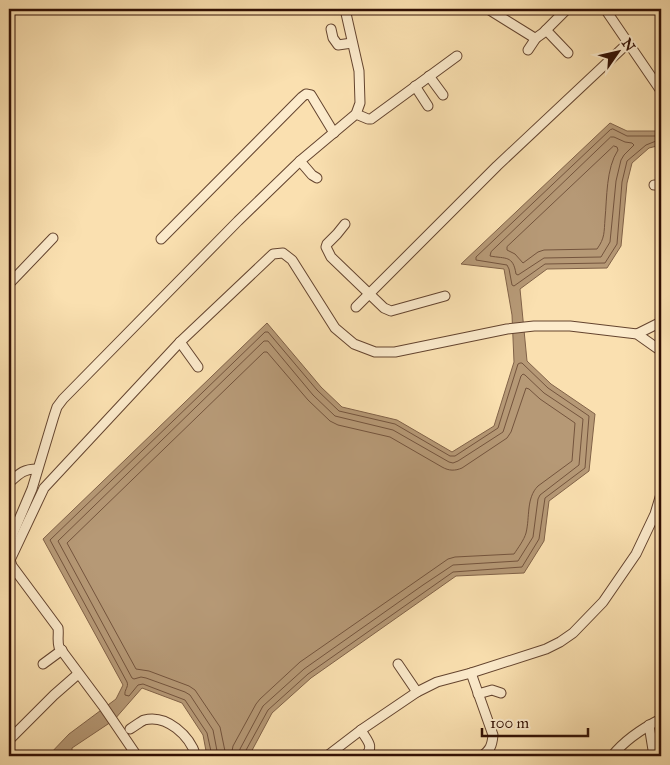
<svg xmlns="http://www.w3.org/2000/svg" width="670" height="765" font-family="'IM FELL Great Primer',serif">
<style>
.water{fill:#b69976;stroke:#816248}
.lines{fill:none;stroke-linecap:round;stroke-linejoin:round}
.shore{stroke:#74543d;stroke-width:1}
.street-casing{stroke:#64442f;stroke-width:11}
.street{stroke:#fcebcc;stroke-width:9}
</style>
<rect width="100%" height="100%" fill="#fae0b0"/>
<filter id="stains"><feTurbulence type="fractalNoise" baseFrequency=".004" numOctaves="4"/><feColorMatrix values="0 0 0 0 .2 0 0 0 0 .09 0 0 0 0 .02 0 0 0 .5 -.17"/></filter>
<radialGradient id="worn" r=".72"><stop offset=".6" stop-color="#630" stop-opacity="0"/><stop offset="1" stop-color="#630" stop-opacity=".3"/></radialGradient>
<polygon class="water" points="610,123 627,131 661,131 661,145 649,148 632,163 627,183 621,246 607,268 547,269 520,289 527,361 551,384 595,414 589,471 549,501 544,541 524,573 456,576 311,678 272,713 249,756 207,756 203,735 182,703 142,688 114,720 72,748 72,756 48,756 69,734 116,699 123,685 43,539 267,323 321,387 342,407 397,420 452,452 494,426 514,362 512,315 504,269 461,264"/>
<g class="lines">
<g class="shore">
<polygon points="613,129 627,136 656,136 658,139 656,141 646,145 627,161 622,182 617,244 605,263 545,264 514,286 512,285 509,269 507,265 476,260 476,257 610,130"/>
<path d="M 611,137 L 614,137 L 625,142 L 632,143 L 634,145 L 624,155 L 621,160 L 616,181 L 610,242 L 601,257 L 544,258 L 518,275 L 516,274 C 513,255 506,259 490,256 L 491,252 Z"/>
<path d="M 614,146 L 617,147 L 618,150 C 606,168 607,198 605,219 C 604,232 605,238 597,249 L 544,250 L 538,252 L 523,263 L 515,254 L 507,250 L 507,247 Z"/>
<path d="M 212,756 L 207,733 L 185,700 L 143,684 L 138,685 L 129,696 L 125,695 C 124,690 129,687 127,682 L 50,540 L 265,332 L 268,332 L 317,390 L 339,411 L 395,424 L 450,456 L 455,456 L 498,428 L 518,364 L 520,363 L 522,363 L 548,388 L 589,416 L 585,468 L 545,498 L 539,539 L 522,567 L 453,572 L 308,674 L 268,710 L 245,752 L 245,756"/>
<polyline points="218,756 213,730 190,695 185,692 146,678 141,677 134,679 132,678 58,541 264,341 268,341 313,395 335,416 393,430 449,462 453,463 458,461 503,432 521,376 523,374 525,375 544,393 583,419 579,465 540,495 538,499 533,537 518,561 453,565 423,585 304,669 263,706 240,749 238,756"/>
<path d="M 226,756 L 220,727 L 195,690 L 189,686 L 149,671 L 136,669 L 67,543 L 264,352 L 267,352 L 308,400 L 330,421 L 338,425 L 390,437 L 442,467 C 449,471 455,471 462,468 L 507,438 L 511,432 L 526,388 L 529,389 L 540,399 L 575,423 L 572,461 L 538,486 C 526,498 530,517 526,533 C 524,540 518,548 514,554 L 455,557 L 448,559 L 300,662 L 260,699 L 256,704 L 233,746 L 231,756"/>
</g>
<g class="street-casing">
<g id="street">
<polyline points="488,9 533,37 536,38"/>
<polyline points="605,9 661,91"/>
<polyline points="331,29 333,38 338,45 352,43"/>
<polyline points="546,30 568,53"/>
<polyline points="528,50 536,38 543,33 567,9"/>
<polyline points="429,76 443,95"/>
<polyline points="415,86 428,106"/>
<polyline points="356,114 368,119 371,119 457,56"/>
<polyline points="300,161 312,175 317,178"/>
<polyline points="654,185 661,185"/>
<polyline points="345,224 337,234 327,244 326,247 331,257 384,308 391,311 445,296"/>
<polyline points="161,239 302,97 306,94 311,95 334,133"/>
<polyline points="9,284 53,238"/>
<polyline points="356,307 497,166 628,43"/>
<polyline points="637,334 661,322"/>
<polyline points="180,342 198,367"/>
<path d="M 9,483 C 19,474 23,469 37,469"/>
<polyline points="9,543 32,489 54,416 57,407 63,399 238,221 300,161 356,114 360,103 359,71 345,9"/>
<polyline points="43,664 62,650"/>
<polyline points="398,664 417,692"/>
<path d="M 471,673 L 493,735 C 492,746 490,750 482,756"/>
<polyline points="478,694 492,690 501,693"/>
<polyline points="649,725 654,756"/>
<path d="M 130,729 C 135,726 140,722 144,720 C 167,714 190,736 196,756"/>
<path d="M 361,730 C 367,741 375,746 365,756"/>
<polyline points="9,740 54,695 78,674"/>
<path d="M 137,756 L 103,706 L 59,647 C 57,640 59,634 58,628 L 12,566 L 10,560 L 44,488 L 180,342 L 273,254 L 283,253 L 292,260 L 335,328 L 354,344 L 375,352 L 395,352 L 507,329 L 534,326 L 570,326 L 637,334 L 661,351"/>
<polyline points="327,756 361,730 417,692 437,682 471,673 546,649 560,642 573,633 603,602 636,554 655,514 661,494"/>
<path d="M 612,756 C 625,740 643,728 661,719"/>
</g>
</g>
<use href="#street" class="street"/>
</g>
<rect width="670" height="765" fill="none" stroke="#fae0b0" stroke-width="30"/>
<rect x="10" y="10" width="650" height="745" fill="none" stroke="#321004" stroke-width="2.5"/>
<rect x="15" y="15" width="640" height="735" fill="none" stroke="#321004"/>
<g transform="translate(618 52) rotate(56)" stroke="#fcebcc" stroke-width="4" paint-order="stroke">
<path d="M0-4L9 19L0 12L-9 19Z" fill="#321004"/>
<text y="-8" font-size="14" font-weight="bold" text-anchor="middle" fill="#321004">N</text>
</g>
<path d="M482 728v8h106v-8" fill="none" stroke="#321004" stroke-width="2.5"/>
<text x="490" y="728" font-size="15" fill="#321004" stroke="#fcebcc" stroke-width="4" paint-order="stroke">100 m</text>
<rect width="100%" height="100%" filter="url(#stains)"/>
<rect width="100%" height="100%" fill="url(#worn)"/>
</svg>
